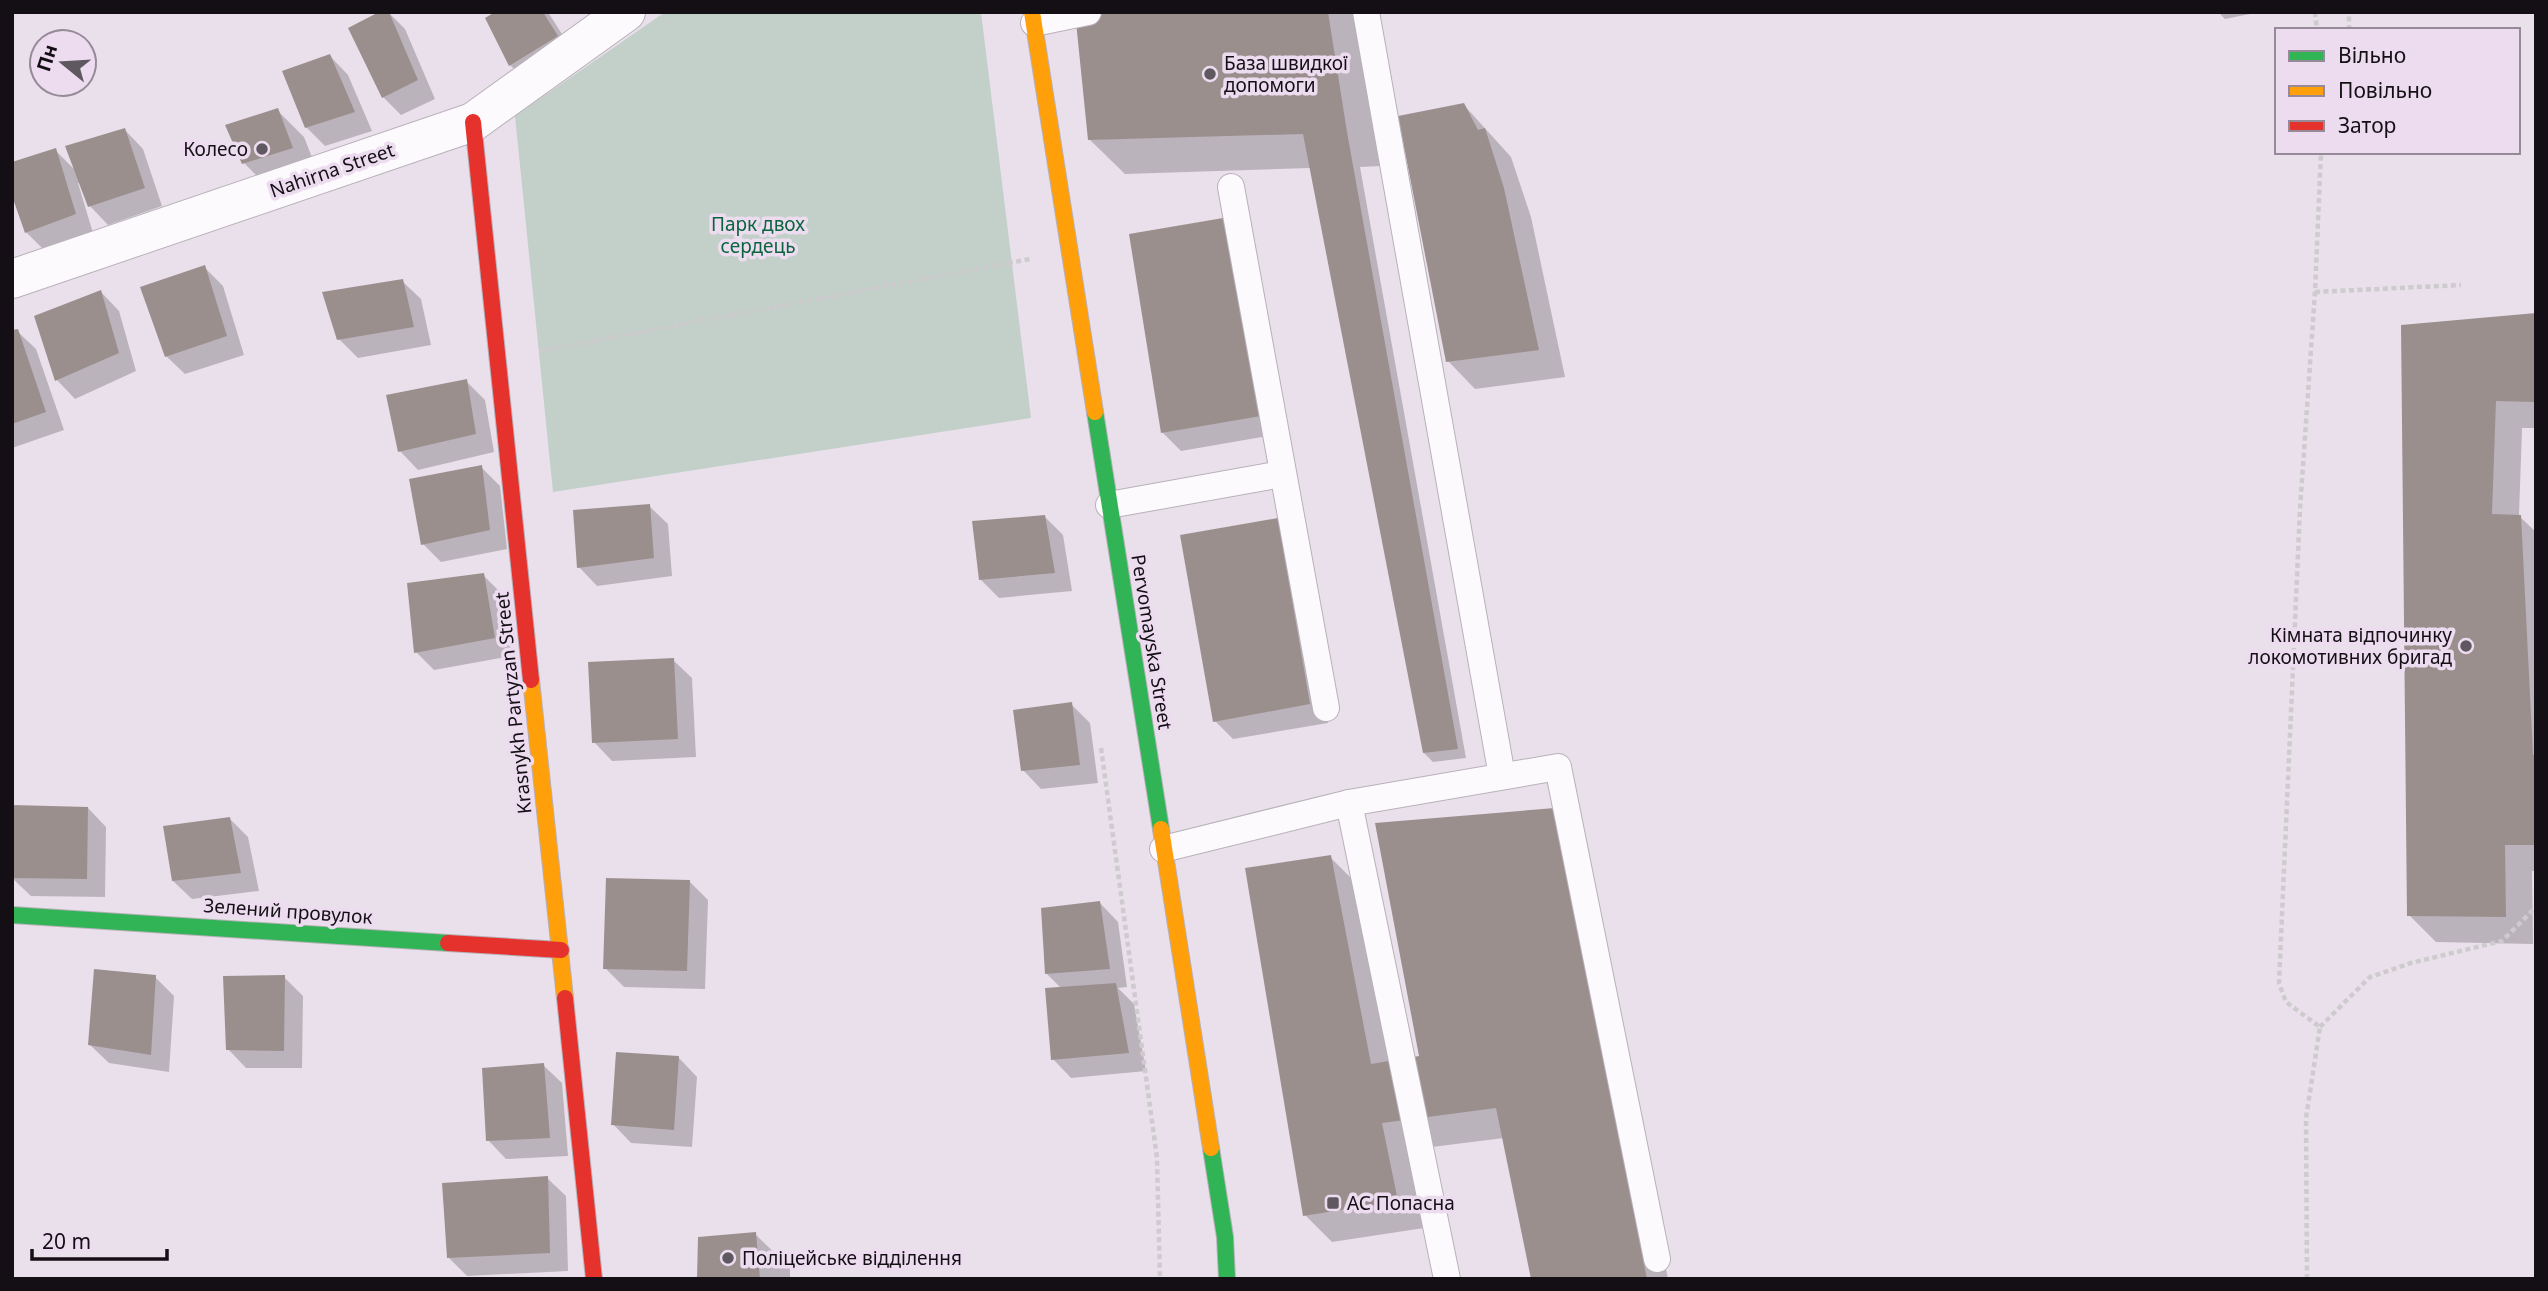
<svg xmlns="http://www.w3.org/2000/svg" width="2548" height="1291" font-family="'Noto Sans',sans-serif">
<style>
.green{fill:#c2d0c9}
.shadow{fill:#0003}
.building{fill:#9b8f8e}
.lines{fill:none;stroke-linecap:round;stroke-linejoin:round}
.lane-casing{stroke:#b8b1ba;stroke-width:28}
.street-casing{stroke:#b8b1ba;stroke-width:40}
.fast-casing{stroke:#b8b1ba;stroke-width:18}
.slow-casing{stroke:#b8b1ba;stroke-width:18}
.jam-casing{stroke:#b8b1ba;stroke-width:18}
.path{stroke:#cdcbcd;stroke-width:4.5;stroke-dasharray:5 3.5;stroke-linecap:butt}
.lane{stroke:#fcfafc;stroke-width:26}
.street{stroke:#fcfafc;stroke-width:38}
.fast{stroke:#30b455;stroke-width:16}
.slow{stroke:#ff9f0a;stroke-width:16}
.jam{stroke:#e5322d;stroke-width:16}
.poi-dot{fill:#5f5860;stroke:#eddcef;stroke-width:2.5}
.labels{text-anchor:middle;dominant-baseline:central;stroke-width:7;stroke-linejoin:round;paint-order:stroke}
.poi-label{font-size:19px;fill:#140f15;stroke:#eddcef;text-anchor:start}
.street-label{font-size:19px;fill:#140f15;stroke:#eddcef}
.park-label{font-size:19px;fill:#0a653e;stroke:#eddcef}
</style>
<rect width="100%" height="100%" fill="#eae0eb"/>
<polygon class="green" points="665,12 981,12 1031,418 553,492 515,116"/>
<g class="shadow">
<polygon points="388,12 405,29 435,99 401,115 383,97"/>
<polygon points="499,12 548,12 575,55 529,83 510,65"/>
<polygon points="1077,12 1356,12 1381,166 1360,167 1466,758 1433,762 1424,753 1311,168 1125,174 1090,140"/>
<polygon points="2218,12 2260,12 2225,19"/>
<polygon points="330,56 348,75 372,131 325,146 306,127"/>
<polygon points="1463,104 1511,157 1531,217 1565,377 1475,389 1448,361"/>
<polygon points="277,110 304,137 319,175 271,190 244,163"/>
<polygon points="125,130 143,149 162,206 108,225 90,206 81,182 78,183 93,233 45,251 26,232 55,150 77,172"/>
<polygon points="1247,238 1279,434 1181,451 1162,432"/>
<polygon points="204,267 223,286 244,355 185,374 166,356"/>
<polygon points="402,281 421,299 431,345 358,358 339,339"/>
<polygon points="101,292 119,311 136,371 75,399 57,380"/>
<polygon points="2536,315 2536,428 2522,428 2519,516 2536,532 2536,871 2532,871 2533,944 2436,942 2409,915 2403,326"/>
<polygon points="17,331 36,349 64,430 12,448 12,332"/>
<polygon points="466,381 485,400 494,452 418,470 400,451"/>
<polygon points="481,467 500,486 507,549 441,562 423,544"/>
<polygon points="649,506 668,524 672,576 597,586 579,567"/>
<polygon points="1044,516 1063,535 1072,591 999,598 980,579"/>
<polygon points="1277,520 1296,538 1328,723 1233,739 1215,721"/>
<polygon points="483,575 502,594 512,656 434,670 416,652"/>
<polygon points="673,660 692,678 696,757 612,761 594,742"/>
<polygon points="1071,704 1090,723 1098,783 1041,789 1023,770"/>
<polygon points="88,808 106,827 105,897 31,896 12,878"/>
<polygon points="230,819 248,837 259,891 192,899 173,881"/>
<polygon points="1581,837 1668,1279 1532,1279 1504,1138 1408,1150 1424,1228 1332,1242 1305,1215 1330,857 1357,884 1392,1062 1421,1058"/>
<polygon points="689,881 708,900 705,989 624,987 605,968"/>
<polygon points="1100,903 1118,922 1127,987 1118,988 1134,1004 1146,1071 1071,1078 1053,1059 1062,989 1047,974"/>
<polygon points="155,977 174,996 169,1072 109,1063 90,1045"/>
<polygon points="284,977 303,996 302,1068 246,1068 228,1049"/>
<polygon points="679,1058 697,1077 692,1147 631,1143 613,1124"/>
<polygon points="543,1065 562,1083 568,1156 506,1159 488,1140"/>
<polygon points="547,1178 566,1196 568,1271 467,1276 448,1257"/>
<polygon points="755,1234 790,1268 790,1279 699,1279"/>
</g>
<g class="building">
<polygon points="379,12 389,12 418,80 382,98 348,28"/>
<polygon points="495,12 543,12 558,36 509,66 485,18"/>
<polygon points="1075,12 1328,12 1347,132 1458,749 1423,753 1303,134 1088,140"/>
<polygon points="330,54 355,112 305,128 282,71"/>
<polygon points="1464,103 1478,130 1485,128 1504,188 1539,350 1446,362 1398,116"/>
<polygon points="278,108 293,148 242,164 225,125"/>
<polygon points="125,128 145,188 88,207 65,146"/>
<polygon points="56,148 76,214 25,233 12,196 12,162"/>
<polygon points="1229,217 1261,416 1161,433 1129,234"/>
<polygon points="205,265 227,336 165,357 140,287"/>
<polygon points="403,279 414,327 337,340 322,292"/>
<polygon points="101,290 119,353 55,381 34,316"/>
<polygon points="2536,313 2536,402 2496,401 2492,514 2521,515 2533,755 2536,755 2536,845 2505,845 2506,917 2407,916 2401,325"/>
<polygon points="18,329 46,412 12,424 12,330"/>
<polygon points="467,379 476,434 398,452 386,395"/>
<polygon points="482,465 490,530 421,545 409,479"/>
<polygon points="650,504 654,558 577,568 573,510"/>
<polygon points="1045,515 1055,573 979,580 972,521"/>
<polygon points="1278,518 1310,704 1213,722 1180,535"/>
<polygon points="484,573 495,638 414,653 407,583"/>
<polygon points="674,658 678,739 592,743 588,662"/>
<polygon points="1072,702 1080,765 1021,771 1013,710"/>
<polygon points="12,805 88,807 87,879 12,878"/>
<polygon points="1555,808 1647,1279 1531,1279 1496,1108 1382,1123 1398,1201 1303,1216 1245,868 1331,855 1371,1064 1419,1056 1375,823"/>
<polygon points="230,817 241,873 172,881 163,826"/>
<polygon points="606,878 690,880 687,971 603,969"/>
<polygon points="1100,901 1110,969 1045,974 1041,908"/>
<polygon points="94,969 156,975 151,1055 88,1045"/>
<polygon points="285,975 284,1051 226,1050 223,976"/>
<polygon points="1116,983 1129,1053 1051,1060 1045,988"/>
<polygon points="616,1052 679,1056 674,1130 611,1125"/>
<polygon points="544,1063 550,1138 486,1141 482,1068"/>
<polygon points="548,1176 550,1253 447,1258 442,1183"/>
<polygon points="756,1232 760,1279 697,1279 698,1237"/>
</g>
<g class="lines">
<g class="lane-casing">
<g id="lane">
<polyline points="1366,12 1502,776"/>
<polyline points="1034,23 1088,12"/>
<polyline points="1231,187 1326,708"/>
<polyline points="1109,505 1282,474"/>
<polyline points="1349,803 1447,1279"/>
<polyline points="1163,849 1349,803 1558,767 1657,1259"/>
</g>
</g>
<g class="street-casing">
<polyline id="street" points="12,279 473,122 626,12"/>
</g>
<g class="fast-casing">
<g id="fast">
<polyline points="1095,412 1161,829"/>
<polyline points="12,915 448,943"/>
<polyline points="1211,1148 1225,1237 1227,1279"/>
</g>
</g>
<g class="slow-casing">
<g id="slow">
<polyline points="1032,12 1095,412"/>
<polyline points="531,680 565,998"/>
<polyline points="1161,829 1211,1148"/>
</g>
</g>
<g class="jam-casing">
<g id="jam">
<polyline points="473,122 531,680"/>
<polyline points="448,943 561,950"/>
<polyline points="565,998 594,1279"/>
</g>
</g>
<g class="path">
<polyline points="2315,12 2317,30"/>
<polyline points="2349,30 2349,12"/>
<polyline points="2315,292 2461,285"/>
<polyline points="540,351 1030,259"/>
<polyline points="1101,748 1157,1158 1160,1279"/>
<polyline points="2320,1027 2370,977 2411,963 2502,941 2536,907"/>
<polyline points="2307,1279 2306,1118 2320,1027 2286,1002 2279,983 2300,509 2315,292 2321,152"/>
</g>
<use href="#lane" class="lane"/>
<use href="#street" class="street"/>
<use href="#fast" class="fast"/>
<use href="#slow" class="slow"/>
<use href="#jam" class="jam"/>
</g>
<g class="poi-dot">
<circle cx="1210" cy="74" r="7"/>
<circle cx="262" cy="149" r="7"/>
<circle cx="2466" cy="646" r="7"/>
<rect x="1326" y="1196" width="14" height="14" rx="3.5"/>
<circle cx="728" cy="1258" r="7"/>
</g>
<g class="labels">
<g class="poi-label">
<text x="1224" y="63">База швидкої<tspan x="1224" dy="22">допомоги</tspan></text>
<text x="248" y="149" text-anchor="end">Колесо</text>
<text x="2452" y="635" text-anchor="end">Кімната відпочинку<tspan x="2452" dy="22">локомотивних бригад</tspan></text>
<text x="1347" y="1203">АС Попасна</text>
<text x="742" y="1258">Поліцейське відділення</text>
</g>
<g class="street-label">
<text transform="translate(332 170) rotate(-19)">Nahirna Street</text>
<text transform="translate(1152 642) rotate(81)">Pervomayska Street</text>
<text transform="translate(513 703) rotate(-96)">Krasnykh Partyzan Street</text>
<text transform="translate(288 911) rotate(4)">Зелений провулок</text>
</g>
<g class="park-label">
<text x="758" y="224">Парк двох<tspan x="758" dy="22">сердець</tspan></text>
</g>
</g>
<rect width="2548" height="1291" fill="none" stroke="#140f15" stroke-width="28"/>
<rect x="2275" y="28" width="245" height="126" fill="#eddcef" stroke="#968a98" stroke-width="2"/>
<rect x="2289" y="51" width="35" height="10" fill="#30b455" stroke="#968a98" stroke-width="2"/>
<text x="2338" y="63" font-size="21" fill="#140f15">Вільно</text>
<rect x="2289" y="86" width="35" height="10" fill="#ff9f0a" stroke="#968a98" stroke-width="2"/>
<text x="2338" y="98" font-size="21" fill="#140f15">Повільно</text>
<rect x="2289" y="121" width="35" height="10" fill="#e5322d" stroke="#968a98" stroke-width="2"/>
<text x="2338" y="133" font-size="21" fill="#140f15">Затор</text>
<g transform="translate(63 63) rotate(288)"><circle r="33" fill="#eddcef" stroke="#968a98" stroke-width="2"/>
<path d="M0-5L12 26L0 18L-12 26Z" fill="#5f5860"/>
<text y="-10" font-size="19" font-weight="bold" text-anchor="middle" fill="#140f15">Пн</text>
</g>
<path d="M32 1249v10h135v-10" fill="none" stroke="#140f15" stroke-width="3.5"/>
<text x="42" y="1249" font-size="21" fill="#140f15" stroke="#eddcef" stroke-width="5" paint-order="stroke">20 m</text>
</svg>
